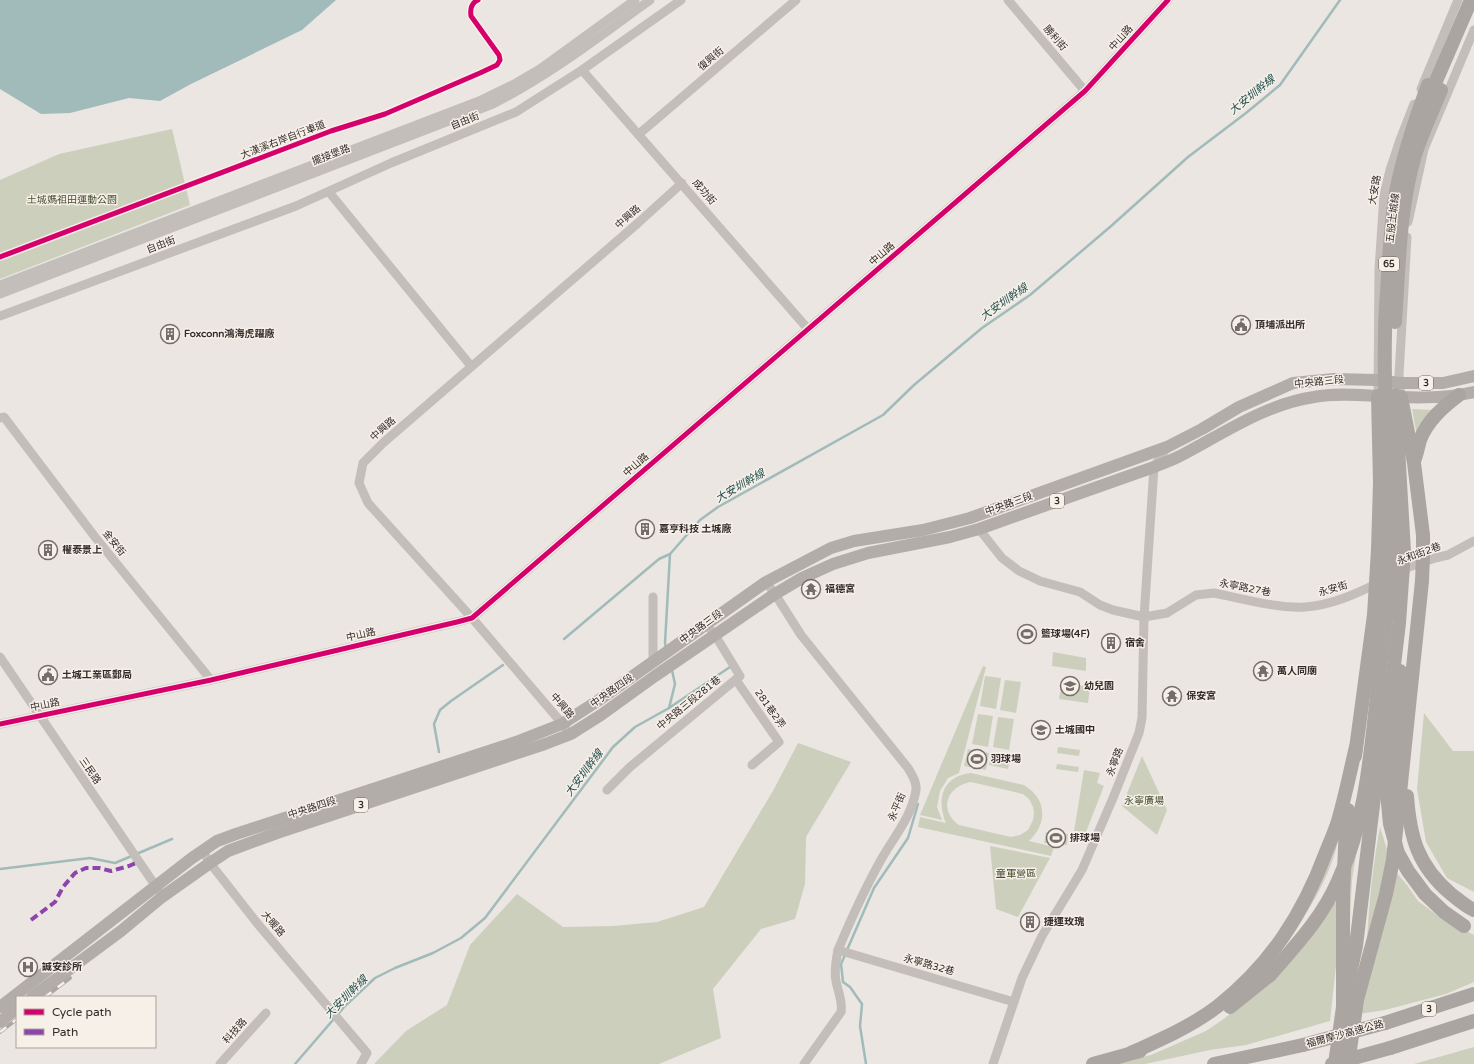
<svg xmlns="http://www.w3.org/2000/svg" width="1474" height="1064" font-family="'Varela Round','Noto Sans TC',sans-serif">
<style>
.green{fill:#cdcfbd;fill-rule:evenodd}
.water{fill:#a0bbb9}
.lines{fill:none;stroke-linecap:round;stroke-linejoin:round}
.stream{stroke:#a0bbb9;stroke-width:2.5}
.minor{stroke:#c4bebb;stroke-width:9}
.major{stroke:#b3ada9;stroke-width:12}
.highway{stroke:#aaa5a1;stroke-width:14}
.rail-casing{stroke:#aca7a5;stroke-width:4}
.rail{stroke:#f7f0e9;stroke-width:2.5;stroke-dasharray:8;stroke-linecap:butt}
.highway-bridge{stroke:#aaa5a1;stroke-width:14}
.quiet{stroke:#8e44ad;stroke-width:4;stroke-dasharray:8 4;stroke-linecap:butt}
.cycleway-casing{stroke:#f7f0e9;stroke-width:8}
.cycleway{stroke:#d6006c;stroke-width:5}
.labels{text-anchor:middle;dominant-baseline:central;stroke-width:3;stroke-linejoin:round;paint-order:stroke}
.shield{fill:#f7f0e9;stroke:#6e6763;stroke-width:1}
.shield-label{font-size:9px;font-weight:bold;fill:#342c29}
.street-label{font-size:10px;fill:#342c29;stroke:#f7f0e9}
.park-label{font-size:10px;fill:#464f30;stroke:#f7f0e9}
.poi-label{font-size:10px;font-weight:bold;fill:#342c29;stroke:#f7f0e9;text-anchor:start}
.water-label{font-size:11px;font-style:italic;fill:#245150;stroke:#f7f0e9}
</style>
<rect width="100%" height="100%" fill="#ebe6e2"/>
<g class="green">
<polygon points="172,129 190,205 0,279 0,180 59,154"/>
<polygon points="1412,409 1433,410 1417,436"/>
<polygon points="1053,652 1086,658 1086,671 1052,666"/>
<polygon points="983,666 986,667 959,773 948,778 940,791 937,807 942,820 920,815"/>
<polygon points="985,676 1001,678 996,709 980,706"/>
<polygon points="1005,680 1021,682 1016,713 1000,710"/>
<polygon points="1062,683 1090,687 1088,703 1059,699"/>
<polygon points="1424,713 1453,751 1474,751 1474,892 1447,878 1426,842 1417,789"/>
<polygon points="978,714 993,716 988,747 972,744"/>
<polygon points="998,717 1014,719 1009,750 993,747"/>
<polygon points="798,743 851,762 806,837 805,884 795,919 761,929 713,989 721,1038 659,1064 374,1064 406,1031 447,1005 470,945 517,894 563,927 613,926 657,922 704,907 774,789"/>
<polygon points="1058,747 1080,750 1079,756 1057,753"/>
<polygon points="968,749 989,753 986,770 964,766"/>
<polygon points="992,753 1010,757 1008,769 989,765"/>
<polygon points="1142,756 1167,810 1157,835 1122,806"/>
<polygon points="1057,764 1079,767 1078,772 1056,769"/>
<polygon points="1084,770 1100,773 1097,783 1104,786 1086,832 1074,831"/>
<path d="M 971,773 L 1024,785 C 1047,799 1048,823 1029,841 L 1054,847 L 1051,856 L 918,827 L 920,817 L 946,823 C 936,800 942,776 971,773 ZM 971,782 L 1023,794 L 1029,799 L 1033,807 L 1034,813 L 1033,820 L 1028,830 L 1020,835 L 1011,837 L 959,825 C 938,810 947,786 971,782 Z"/>
<path d="M 1380,827 L 1389,856 L 1367,940 C 1369,902 1373,864 1380,827 Z"/>
<polygon points="1360,830 1352,880 1350,919 1346,875"/>
<polygon points="1046,832 1068,834 1067,845 1044,843"/>
<path d="M 1338,841 C 1332,870 1316,898 1300,923 Z"/>
<polygon points="990,846 1050,858 1018,917 996,909"/>
<polygon points="1396,872 1407,885 1418,901 1445,921 1474,935 1474,982 1446,994 1385,1010 1359,1014"/>
<polygon points="1340,896 1337,956 1330,1021 1246,1045 1210,1050 1145,1064 1117,1064 1151,1055 1206,1031 1225,1018 1256,992 1312,933"/>
<polygon points="1474,1047 1474,1064 1414,1064"/>
</g>
<polygon class="water" points="0,0 336,0 302,30 191,84 160,101 129,98 70,113 41,114 0,89"/>
<g class="lines">
<g class="stream">
<polyline points="564,639 659,559 670,554"/>
<polyline points="666,648 665,643 670,554 700,520 718,507 883,415 914,385 982,328 1030,295 1110,227 1188,157 1246,113 1280,85 1340,0"/>
<polyline points="669,708 730,667"/>
<polyline points="439,752 434,724 440,710 451,701 503,665"/>
<polyline points="0,869 90,858 115,863 172,839"/>
<polyline points="847,950 874,888 908,838 918,804"/>
<polyline points="845,955 841,964 843,982 850,987 862,1004 860,1026 866,1064"/>
<polyline points="295,1064 345,1006 375,978 395,968 433,953 461,938 485,918 613,747 635,727 669,708 675,684 672,670"/>
</g>
<g class="minor">
<polyline points="1008,0 1085,91"/>
<polyline points="582,70 808,329"/>
<polyline points="1421,89 1458,0"/>
<polyline points="639,134 796,0"/>
<polyline points="329,192 471,366"/>
<polyline points="1408,222 1424,149 1474,30"/>
<polyline points="0,285 479,101 516,83 540,69 635,0"/>
<path d="M 0,294 L 493,104 C 550,75 599,37 650,0"/>
<polyline points="0,316 296,206 391,163 516,112 582,70 681,0"/>
<polyline points="1378,396 1379,269 1384,195 1390,170 1400,140 1414,104"/>
<polyline points="1401,397 1399,375 1407,237"/>
<polyline points="0,418 4,417 95,537 211,680"/>
<path d="M 979,529 L 1002,558 L 1019,571 L 1040,581 L 1080,592 L 1100,605 L 1113,610 L 1144,617 L 1167,613 L 1196,595 L 1214,593 C 1240,598 1279,609 1305,607 C 1332,605 1356,594 1380,582"/>
<polyline points="1400,572 1409,567 1435,558 1448,555 1474,541"/>
<path d="M 766,582 L 775,594 L 801,635 L 908,768 C 912,775 917,782 916,790 C 912,816 894,837 882,858 C 865,888 851,919 838,950 C 836,960 834,971 836,981 C 838,992 843,1002 841,1012 L 804,1064"/>
<polyline points="0,657 159,891"/>
<polyline points="653,662 653,597"/>
<polyline points="736,680 779,742 752,765"/>
<polyline points="0,724 211,680 457,622 472,618 1085,91 1168,0"/>
<polyline points="566,728 472,618 368,503 359,483 363,463 383,443 638,223 682,183"/>
<polyline points="607,790 630,767 740,676 715,635 706,624"/>
<polyline points="202,850 210,863 257,923 367,1053 361,1064"/>
<polyline points="838,950 1014,1002"/>
<polyline points="220,1064 266,1013"/>
<polyline points="993,1064 1022,978 1042,936 1082,870 1113,798 1139,733 1142,718 1144,617 1154,467 1167,447"/>
</g>
<g class="major">
<path d="M 32,997 L 121,931 L 162,897 L 210,863 L 228,851 L 277,833 L 545,744 L 571,734 L 601,715 L 655,676 L 775,594 L 802,578 L 833,564 L 868,553 L 950,537 L 979,529 L 1154,467 C 1163,463 1173,460 1182,455 C 1224,433 1266,404 1314,397 C 1335,393 1357,395 1377,396 C 1410,398 1442,399 1474,392"/>
<polyline points="0,1007 192,858 217,841 236,834 516,742 562,724 599,700 766,582 831,548 854,541 923,530 970,518 1167,447 1202,429 1239,407 1293,383 1334,379 1377,380 1400,383 1443,383 1474,376"/>
<polyline points="0,1022 17,1008"/>
</g>
<g class="highway">
<polyline points="1427,102 1471,0"/>
<polyline points="1378,396 1380,483 1378,550"/>
<polyline points="1401,397 1414,463 1423,535"/>
<path d="M 1414,461 C 1417,454 1418,447 1420,440 C 1427,421 1443,407 1459,395"/>
<polyline points="1355,756 1374,615"/>
<path d="M 1407,796 C 1410,838 1418,866 1451,894 C 1459,900 1465,906 1474,910"/>
<polyline points="1230,1007 1270,975"/>
<polyline points="1343,1007 1343,896 1346,824 1348,810"/>
<polyline points="1385,1023 1474,994"/>
<polyline points="1390,1048 1474,1021"/>
<path d="M 1131,1053 C 1160,1040 1192,1026 1218,1006 C 1271,964 1303,914 1326,852 C 1330,842 1335,831 1338,821 C 1345,797 1350,772 1356,747"/>
<polyline points="1093,1064 1140,1051"/>
<polyline points="1214,1064 1303,1045"/>
<polyline points="1335,1064 1343,1007 1356,946 1388,681"/>
<polyline points="1348,1064 1357,1000 1386,894 1393,860 1422,581"/>
</g>
<g class="rail-casing">
<g id="rail">
<polyline points="45,997 70,978"/>
<polyline points="0,1032 17,1019"/>
</g>
</g>
<use href="#rail" class="rail"/>
<g class="highway-bridge">
<path d="M 1395,322 C 1399,267 1399,209 1415,155 C 1422,133 1432,112 1441,90"/>
<polyline points="1422,581 1423,556 1423,535"/>
<polyline points="1374,615 1378,550"/>
<polyline points="1400,671 1387,793 1390,824 1398,853 1408,871 1425,894 1444,912 1464,926"/>
<polyline points="1392,682 1399,623 1404,552 1395,395"/>
<path d="M 1270,975 C 1296,945 1322,918 1338,881 C 1365,823 1370,759 1377,696 C 1381,650 1390,604 1390,558 C 1391,483 1383,409 1385,335 C 1385,315 1387,295 1388,275 C 1390,247 1391,219 1396,192 C 1403,155 1415,120 1428,85"/>
<polyline points="1303,1045 1385,1023"/>
<polyline points="1332,1064 1390,1048"/>
</g>
<polyline class="quiet" points="31,920 55,902 63,887 75,873 86,868 99,868 111,871 129,866 138,862"/>
<g class="cycleway-casing">
<g id="cycleway">
<path d="M 0,257 L 331,131 L 385,114 L 480,73 L 497,65 L 500,60 L 499,55 L 471,16 C 470,9 471,3 478,0"/>
<polyline points="0,724 211,680 457,622 472,618 1085,91 1168,0"/>
</g>
</g>
<use href="#cycleway" class="cycleway"/>
</g>
<defs>
<g id="civic-ring" transform="scale(1)"><circle r="9.5" fill="#f7f0e9" stroke="#746d6a" stroke-width="1.5"/><path d="M-.6-6.5H3V-4.5H.6V-3L4-1V1h2V6H-6V1h2V-1L-.6-3ZM-1.2 2.5V6h2.4V2.5Z" fill="#746d6a"/></g>
<g id="building-ring" transform="scale(1)"><circle r="9.5" fill="#f7f0e9" stroke="#746d6a" stroke-width="1.5"/><path d="M-4-6H4V6H1V3H-1V6H-4ZM-2.5-4.3h1.7v1.8h-1.7ZM.8-4.3h1.7v1.8H.8ZM-2.5-1h1.7V.8h-1.7ZM.8-1h1.7V.8H.8Z" fill="#746d6a"/></g>
<g id="temple-ring" transform="scale(1)"><circle r="9.5" fill="#f7f0e9" stroke="#746d6a" stroke-width="1.5"/><path d="M0-6L5-2H3V0L6.5 2.5H4V6H1.5V3h-3V6H-4V2.5H-6.5L-3 0V-2H-5Z" fill="#746d6a"/></g>
<g id="stadium-ring" transform="scale(1)"><circle r="9.5" fill="#f7f0e9" stroke="#746d6a" stroke-width="1.5"/><path d="M0-5a6.5 5 0 1 0 0 10a6.5 5 0 1 0 0-10ZM-3.5-1.8h7v3.6h-7Z" fill="#746d6a"/></g>
<g id="school-ring" transform="scale(1)"><circle r="9.5" fill="#f7f0e9" stroke="#746d6a" stroke-width="1.5"/><path d="M0-5L7-2L0 1L-7-2ZM-4 1L0 2.5L4 1V4Q0 6-4 4Z" fill="#746d6a"/></g>
<g id="hospital-ring" transform="scale(1)"><circle r="9.5" fill="#f7f0e9" stroke="#746d6a" stroke-width="1.5"/><path d="M-5-5h3v3.5h4V-5h3V5h-3V1.5h-4V5h-3Z" fill="#746d6a"/></g>
</defs>
<g fill-rule="evenodd">
<use href="#civic-ring" x="1241" y="325"/>
<use href="#building-ring" x="170" y="334"/>
<use href="#building-ring" x="645" y="529"/>
<use href="#building-ring" x="48" y="550"/>
<use href="#temple-ring" x="811" y="589"/>
<use href="#stadium-ring" x="1027" y="634"/>
<use href="#building-ring" x="1111" y="643"/>
<use href="#temple-ring" x="1263" y="671"/>
<use href="#civic-ring" x="48" y="675"/>
<use href="#school-ring" x="1070" y="686"/>
<use href="#temple-ring" x="1172" y="696"/>
<use href="#school-ring" x="1041" y="730"/>
<use href="#stadium-ring" x="977" y="759"/>
<use href="#stadium-ring" x="1056" y="838"/>
<use href="#building-ring" x="1030" y="922"/>
<use href="#hospital-ring" x="28" y="967"/>
</g>
<g class="labels">
<g class="shield">
<rect x="1379" y="257" width="20" height="14" rx="3"/>
<rect x="1419" y="376" width="14" height="14" rx="3"/>
<rect x="1050" y="494" width="14" height="14" rx="3"/>
<rect x="354" y="798" width="14" height="14" rx="3"/>
<rect x="1422" y="1002" width="14" height="14" rx="3"/>
</g>
<g class="shield-label">
<text x="1389" y="264">65</text>
<text x="1426" y="383">3</text>
<text x="1057" y="501">3</text>
<text x="361" y="805">3</text>
<text x="1429" y="1009">3</text>
</g>
<g class="street-label">
<text transform="translate(1055 38) rotate(49)">勝利街</text>
<text transform="translate(1121 38) rotate(-48)">中山路</text>
<text transform="translate(711 59) rotate(-40)">復興街</text>
<text transform="translate(465 121) rotate(-22)">自由街</text>
<text transform="translate(283 140) rotate(-21)">大漢溪右岸自行車道</text>
<text transform="translate(331 155) rotate(-21)">擺接堡路</text>
<text transform="translate(1375 190) rotate(-80)">大安路</text>
<text transform="translate(704 192) rotate(49)">成功街</text>
<text transform="translate(628 217) rotate(-42)">中興路</text>
<text transform="translate(1393 218) rotate(-83)">五股土城線</text>
<text transform="translate(161 245) rotate(-21)">自由街</text>
<text transform="translate(882 254) rotate(-41)">中山路</text>
<text transform="translate(1319 382) rotate(-6)">中央路三段</text>
<text transform="translate(383 429) rotate(-42)">中興路</text>
<text transform="translate(636 465) rotate(-41)">中山路</text>
<text transform="translate(1009 504) rotate(-20)">中央路三段</text>
<text transform="translate(114 543) rotate(51)">金安街</text>
<text transform="translate(1419 554) rotate(-20)">永和街2巷</text>
<text transform="translate(1245 588) rotate(11)">永寧路27巷</text>
<text transform="translate(1333 589) rotate(-16)">永安街</text>
<text transform="translate(701 627) rotate(-36)">中央路三段</text>
<text transform="translate(361 635) rotate(-13)">中山路</text>
<text transform="translate(612 691) rotate(-35)">中央路四段</text>
<text transform="translate(689 703) rotate(-39)">中央路三段281巷</text>
<text transform="translate(45 705) rotate(-12)">中山路</text>
<text transform="translate(562 706) rotate(50)">中興路</text>
<text transform="translate(770 709) rotate(55)">281巷2弄</text>
<text transform="translate(1115 762) rotate(-69)">永寧路</text>
<text transform="translate(90 771) rotate(56)">三民路</text>
<text transform="translate(897 807) rotate(-67)">永平街</text>
<text transform="translate(312 808) rotate(-18)">中央路四段</text>
<text transform="translate(273 924) rotate(50)">大暖路</text>
<text transform="translate(929 965) rotate(16)">永寧路32巷</text>
<text transform="translate(235 1031) rotate(-48)">科技路</text>
<text transform="translate(1345 1034) rotate(-15)">福爾摩沙高速公路</text>
</g>
<g class="park-label">
<text x="72" y="200">土城媽祖田運動公園</text>
<text x="1144" y="801">永寧廣場</text>
<text x="1016" y="874">童軍營區</text>
</g>
<g class="poi-label">
<text x="1255" y="325">頂埔派出所</text>
<text x="184" y="334">Foxconn鴻海虎躍廠</text>
<text x="659" y="529">嘉亨科技 土城廠</text>
<text x="62" y="550">權泰景上</text>
<text x="825" y="589">福德宮</text>
<text x="1041" y="634">籃球場(4F)</text>
<text x="1125" y="643">宿舍</text>
<text x="1277" y="671">萬人同廟</text>
<text x="62" y="675">土城工業區郵局</text>
<text x="1084" y="686">幼兒園</text>
<text x="1186" y="696">保安宮</text>
<text x="1055" y="730">土城國中</text>
<text x="991" y="759">羽球場</text>
<text x="1070" y="838">排球場</text>
<text x="1044" y="922">捷運玫瑰</text>
<text x="42" y="967">誠安診所</text>
</g>
<g class="water-label">
<text transform="translate(1252 95) rotate(-39)">大安圳幹線</text>
<text transform="translate(1004 302) rotate(-35)">大安圳幹線</text>
<text transform="translate(740 486) rotate(-30)">大安圳幹線</text>
<text transform="translate(584 773) rotate(-53)">大安圳幹線</text>
<text transform="translate(346 997) rotate(-45)">大安圳幹線</text>
</g>
</g>
<rect x="16" y="996" width="140" height="52" fill="#f7f0e9" stroke="#a9a29c"/>
<rect x="24" y="1009" width="20" height="6" fill="#d6006c" stroke="#a9a29c"/>
<text x="52" y="1016" font-size="12" fill="#342c29">Cycle path</text>
<rect x="24" y="1029" width="20" height="6" fill="#8e44ad" stroke="#a9a29c"/>
<text x="52" y="1036" font-size="12" fill="#342c29">Path</text>
</svg>
